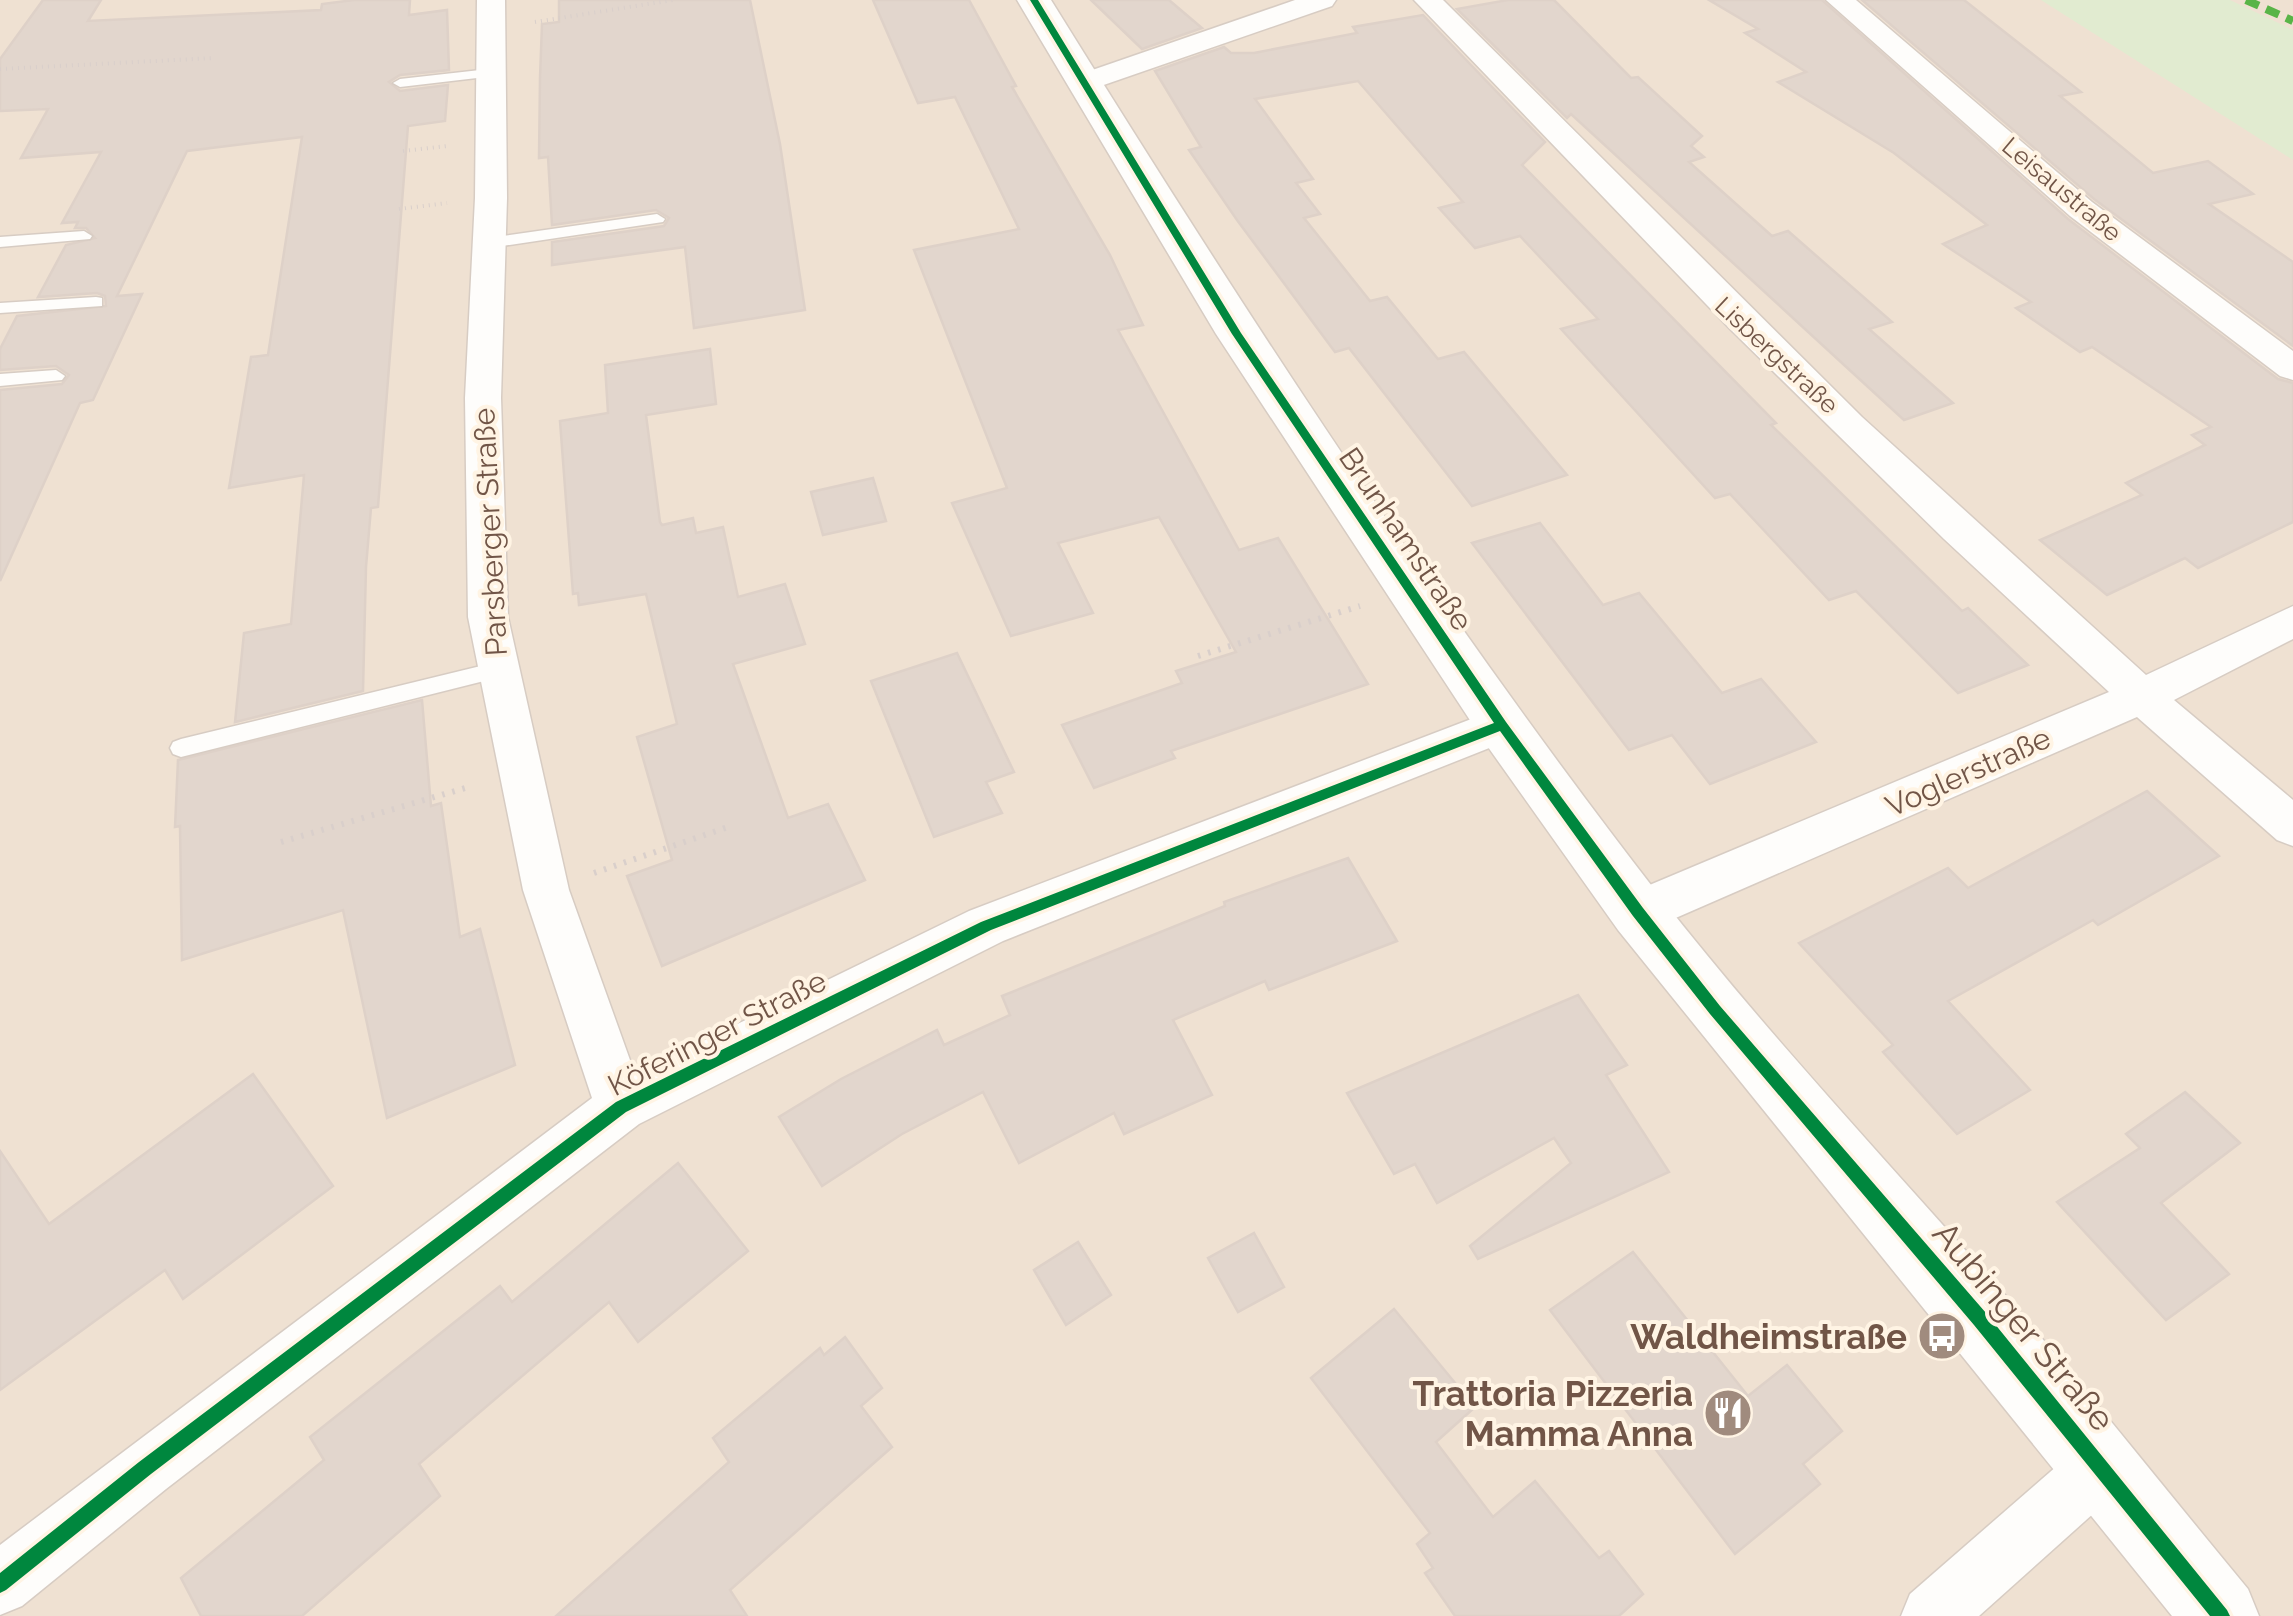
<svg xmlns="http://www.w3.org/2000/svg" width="2293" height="1616" font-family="Raleway,sans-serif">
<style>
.residential{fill:#efe1d2}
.green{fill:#e1ebd0}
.building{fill:#e2d6cd;stroke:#ded1c8;stroke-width:2.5}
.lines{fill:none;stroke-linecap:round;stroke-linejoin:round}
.service-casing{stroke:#d7ccc3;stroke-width:3}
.minor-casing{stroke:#d7ccc3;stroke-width:3}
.tertiary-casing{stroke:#d7ccc3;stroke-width:3}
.path-far1{stroke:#d9cfcb;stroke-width:4;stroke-dasharray:1 5;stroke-linecap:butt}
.path{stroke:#d9cfcb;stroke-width:6;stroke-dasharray:2.5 8;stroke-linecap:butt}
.service{fill:#fefdfb;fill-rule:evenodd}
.minor{fill:#fefdfb;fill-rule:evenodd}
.tertiary{fill:#fefdfb;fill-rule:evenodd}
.quiet{stroke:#59b447;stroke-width:8;stroke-dasharray:14 8;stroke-linecap:butt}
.cycleway-casing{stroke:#fff4e4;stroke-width:7}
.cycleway{fill:#00873e;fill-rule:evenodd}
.labels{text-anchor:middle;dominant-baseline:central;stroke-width:8;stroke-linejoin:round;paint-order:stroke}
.far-street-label{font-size:25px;fill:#715547;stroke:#fff4e4}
.street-label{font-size:30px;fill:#715547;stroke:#fff4e4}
.near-street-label{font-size:35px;fill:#715547;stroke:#fff4e4}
.near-poi-label{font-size:35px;font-weight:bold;fill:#715547;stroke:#fff4e4;text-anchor:end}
</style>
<rect width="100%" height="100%" fill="#f6efe5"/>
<rect class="residential" x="0" y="0" width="2293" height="1616"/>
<polygon class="green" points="2041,0 2230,0 2293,30 2293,160"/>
<g class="building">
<polygon points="43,0 101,0 88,21 321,10 322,4 354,0 410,0 409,15 447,10 449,70 400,75 389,82 400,91 448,85 445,121 408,126 378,507 371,508 366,567 363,691 235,722 244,633 291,624 304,475 229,488 251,357 268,355 302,137 187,151 117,296 142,294 93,400 80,403 0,581 0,390 62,384 69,375 56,366 0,370 0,349 17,316 106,306 105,296 97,293 38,297 66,245 95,238 86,228 75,228 78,222 62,223 101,152 21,158 48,109 0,111 0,59"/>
<polygon points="559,0 750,0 780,144 805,310 694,328 685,247 552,265 552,242 664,226 669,218 656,210 552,225 548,157 539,158 540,78 542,24 559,22"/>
<polygon points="873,0 969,0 1016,86 1012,87 1110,255 1143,325 1118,330 1239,550 1278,538 1368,684 1171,751 1175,758 1094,788 1062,725 1182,683 1176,671 1236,652 1159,517 1058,543 1093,613 1011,636 952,503 1007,488 914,250 1019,229 955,97 918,103"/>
<polygon points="1091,0 1169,0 1202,28 1142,49"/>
<polygon points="1508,0 1554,0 1631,78 1638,77 1702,136 1691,146 1704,157 1689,162 1772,236 1788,231 1892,322 1869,329 1953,403 1904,420 1571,114 1567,118 1457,9"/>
<polygon points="1709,0 1822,0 2068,219 2278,379 2293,383 2293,522 2198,568 2185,558 2107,595 2040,540 2142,495 2126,483 2205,445 2192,435 2211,427 2092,347 2080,352 2016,308 2031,302 1943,244 1987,225 1894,153 1778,82 1806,72 1745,33 1758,29"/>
<polygon points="1862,0 1964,0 2081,92 2060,96 2153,173 2208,161 2253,194 2209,204 2293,262 2293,346 2094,199"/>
<polygon points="1423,15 1545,142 1522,165 1776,423 1771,425 1962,611 1968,608 2028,665 1958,693 1856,591 1829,600 1730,494 1715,498 1561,329 1598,319 1520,236 1475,248 1439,208 1463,202 1358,81 1255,99 1313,179 1296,183 1320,214 1304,218 1370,301 1387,297 1438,359 1464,352 1567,475 1472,506 1349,348 1335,352 1237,220 1189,150 1201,147 1155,71 1224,47 1231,53 1254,53 1357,33 1353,27"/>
<polygon points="710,349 716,404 646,415 660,522 662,525 693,518 696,533 723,527 738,597 785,584 805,644 733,664 788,818 828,804 865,880 662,966 627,876 672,860 637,737 677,724 646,594 579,605 578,593 573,594 560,421 608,413 605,365"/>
<polygon points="873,478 886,521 823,535 811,492"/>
<polygon points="1540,523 1603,605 1639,593 1722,693 1761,679 1816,742 1710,784 1672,735 1629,750 1472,543"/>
<polygon points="957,653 1014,772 986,782 1002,813 934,837 871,681"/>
<polygon points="422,700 431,806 441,803 460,937 480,929 515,1065 387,1118 343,910 182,960 180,826 175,827 178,760"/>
<polygon points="2147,791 2219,856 2098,925 2093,920 1948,1001 2030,1090 1957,1134 1883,1052 1893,1045 1799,943 1948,868 1968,888"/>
<polygon points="1348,858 1397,941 1269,990 1265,981 1173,1020 1212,1095 1124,1134 1114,1113 1019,1163 983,1092 902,1134 822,1186 779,1117 841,1079 937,1030 944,1045 1010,1015 1002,996 1225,906 1224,902"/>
<polygon points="1578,995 1627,1065 1606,1075 1669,1172 1478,1259 1470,1246 1571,1163 1554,1138 1437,1203 1415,1164 1394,1174 1347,1093"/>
<polygon points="253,1074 333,1186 183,1299 165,1270 0,1390 0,1151 49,1224"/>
<polygon points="2185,1092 2240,1143 2161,1203 2229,1274 2166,1320 2057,1202 2140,1148 2126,1134"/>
<polygon points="678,1163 748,1251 638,1342 609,1302 419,1464 440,1496 302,1616 201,1616 181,1578 324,1460 310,1437 500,1286 512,1302"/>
<polygon points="1254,1233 1284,1287 1238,1312 1208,1258"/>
<polygon points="1078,1242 1111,1295 1066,1325 1034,1270"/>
<polygon points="1633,1252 1748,1396 1787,1365 1842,1431 1803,1464 1820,1484 1735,1554 1550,1310"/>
<polygon points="1394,1309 1475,1407 1436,1442 1493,1517 1535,1481 1599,1558 1609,1551 1643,1594 1619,1616 1455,1616 1425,1573 1433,1568 1417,1544 1430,1533 1311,1378"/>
<polygon points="845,1337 882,1388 861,1406 892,1447 730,1590 747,1616 556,1616 729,1462 713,1438 820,1348 824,1355"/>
</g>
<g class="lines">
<g class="service-casing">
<g id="service">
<polygon points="489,69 496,73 494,76 400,87 393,83 400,79"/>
<polygon points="657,214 665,219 663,222 489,248 481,243 489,238"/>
<polygon points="84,231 92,236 90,239 0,247 0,237"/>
<polygon points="96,297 102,298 102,306 0,313 0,303"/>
<polygon points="56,370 65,376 62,380 0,386 0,374"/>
<polygon points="497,662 504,664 507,670 504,676 181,757 173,754 170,748 173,742 181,739"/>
</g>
</g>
<g class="minor-casing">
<g id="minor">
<polygon points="477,0 505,0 507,198 501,398 508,617 569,890 635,1074 969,911 1487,713 1502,708 1517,713 1524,725 1517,737 1003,941 639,1124 166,1489 22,1606 0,1615 0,1545 592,1098 523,890 468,617 465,398 475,198"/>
<polygon points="1295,0 1336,0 1332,6 1095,88 1085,91 1070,82 1075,76"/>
<polygon points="1414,0 1443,0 1862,417 2146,675 2293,606 2293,639 2174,700 2293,800 2293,846 2277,840 2137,717 1655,927 1638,933 1621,927 1614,912 1621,897 2109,692 1944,539 1730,329"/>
<polygon points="1826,0 1856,0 2092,202 2293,351 2293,380 2280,376 2070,216"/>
<polygon points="2102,1436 2123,1445 2132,1466 2123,1487 1979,1616 1901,1616 1910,1594 2081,1445"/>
</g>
</g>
<g class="tertiary-casing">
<path id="tertiary" d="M 1017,0 L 1051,0 C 1241,306 1437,609 1658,894 C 1765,1031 1884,1158 1999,1288 C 2084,1386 2165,1489 2248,1589 L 2259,1616 L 2172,1616 L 1618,930 L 1483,740 L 1216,334 Z"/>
</g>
<g class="path-far1">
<polyline points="535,22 673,0"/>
<polyline points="0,69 214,58"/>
<polyline points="403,151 447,146"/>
<polyline points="399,209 447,203"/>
</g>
<g class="path">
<polyline points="1198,656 1360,606"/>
<polyline points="281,842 472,786"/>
<polyline points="594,873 728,827"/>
</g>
<use href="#service" class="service"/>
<use href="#minor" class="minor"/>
<use href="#tertiary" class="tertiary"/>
<polyline class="quiet" points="2246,0 2293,21"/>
<g class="cycleway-casing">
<polygon id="cycleway" points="1030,0 1038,0 1241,333 1506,722 1643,908 1720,1006 1986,1313 2227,1610 2230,1616 2210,1616 1974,1325 1710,1014 1633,916 1500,731 991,930 626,1112 151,1474 6,1590 0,1593 0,1573 139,1462 616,1102 981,922 1494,723 1232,334"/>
</g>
<use href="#cycleway" class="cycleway"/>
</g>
<defs>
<g id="bus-disc" transform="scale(2.5)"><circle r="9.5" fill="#a08b7e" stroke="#fff4e4"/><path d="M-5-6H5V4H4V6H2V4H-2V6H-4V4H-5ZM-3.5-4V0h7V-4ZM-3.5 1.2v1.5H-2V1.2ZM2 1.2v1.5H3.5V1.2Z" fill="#fff"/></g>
<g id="restaurant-disc" transform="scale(2.5)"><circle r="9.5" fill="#a08b7e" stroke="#fff4e4"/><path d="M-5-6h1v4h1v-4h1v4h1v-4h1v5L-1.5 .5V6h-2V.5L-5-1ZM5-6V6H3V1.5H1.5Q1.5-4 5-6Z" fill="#fff"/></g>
</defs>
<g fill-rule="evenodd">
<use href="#bus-disc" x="1942" y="1336"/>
<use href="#restaurant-disc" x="1728" y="1413"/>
</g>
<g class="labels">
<g class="far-street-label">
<text transform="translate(2062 189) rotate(40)">Leisaustraße</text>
<text transform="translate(1777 355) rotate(43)">Lisbergstraße</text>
</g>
<g class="street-label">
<text transform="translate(490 532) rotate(-93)">Parsberger Straße</text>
<text transform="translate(1406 539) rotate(56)">Brunhamstraße</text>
<text transform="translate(1968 772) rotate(-24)">Voglerstraße</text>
<text transform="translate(717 1033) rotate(-27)">Köferinger Straße</text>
</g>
<g class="near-street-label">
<text transform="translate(2024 1326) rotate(50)">Aubinger Straße</text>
</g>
<g class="near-poi-label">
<text x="1907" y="1336">Waldheimstraße</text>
<text x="1693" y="1393">Trattoria Pizzeria<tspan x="1693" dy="40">Mamma Anna</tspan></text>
</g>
</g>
</svg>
